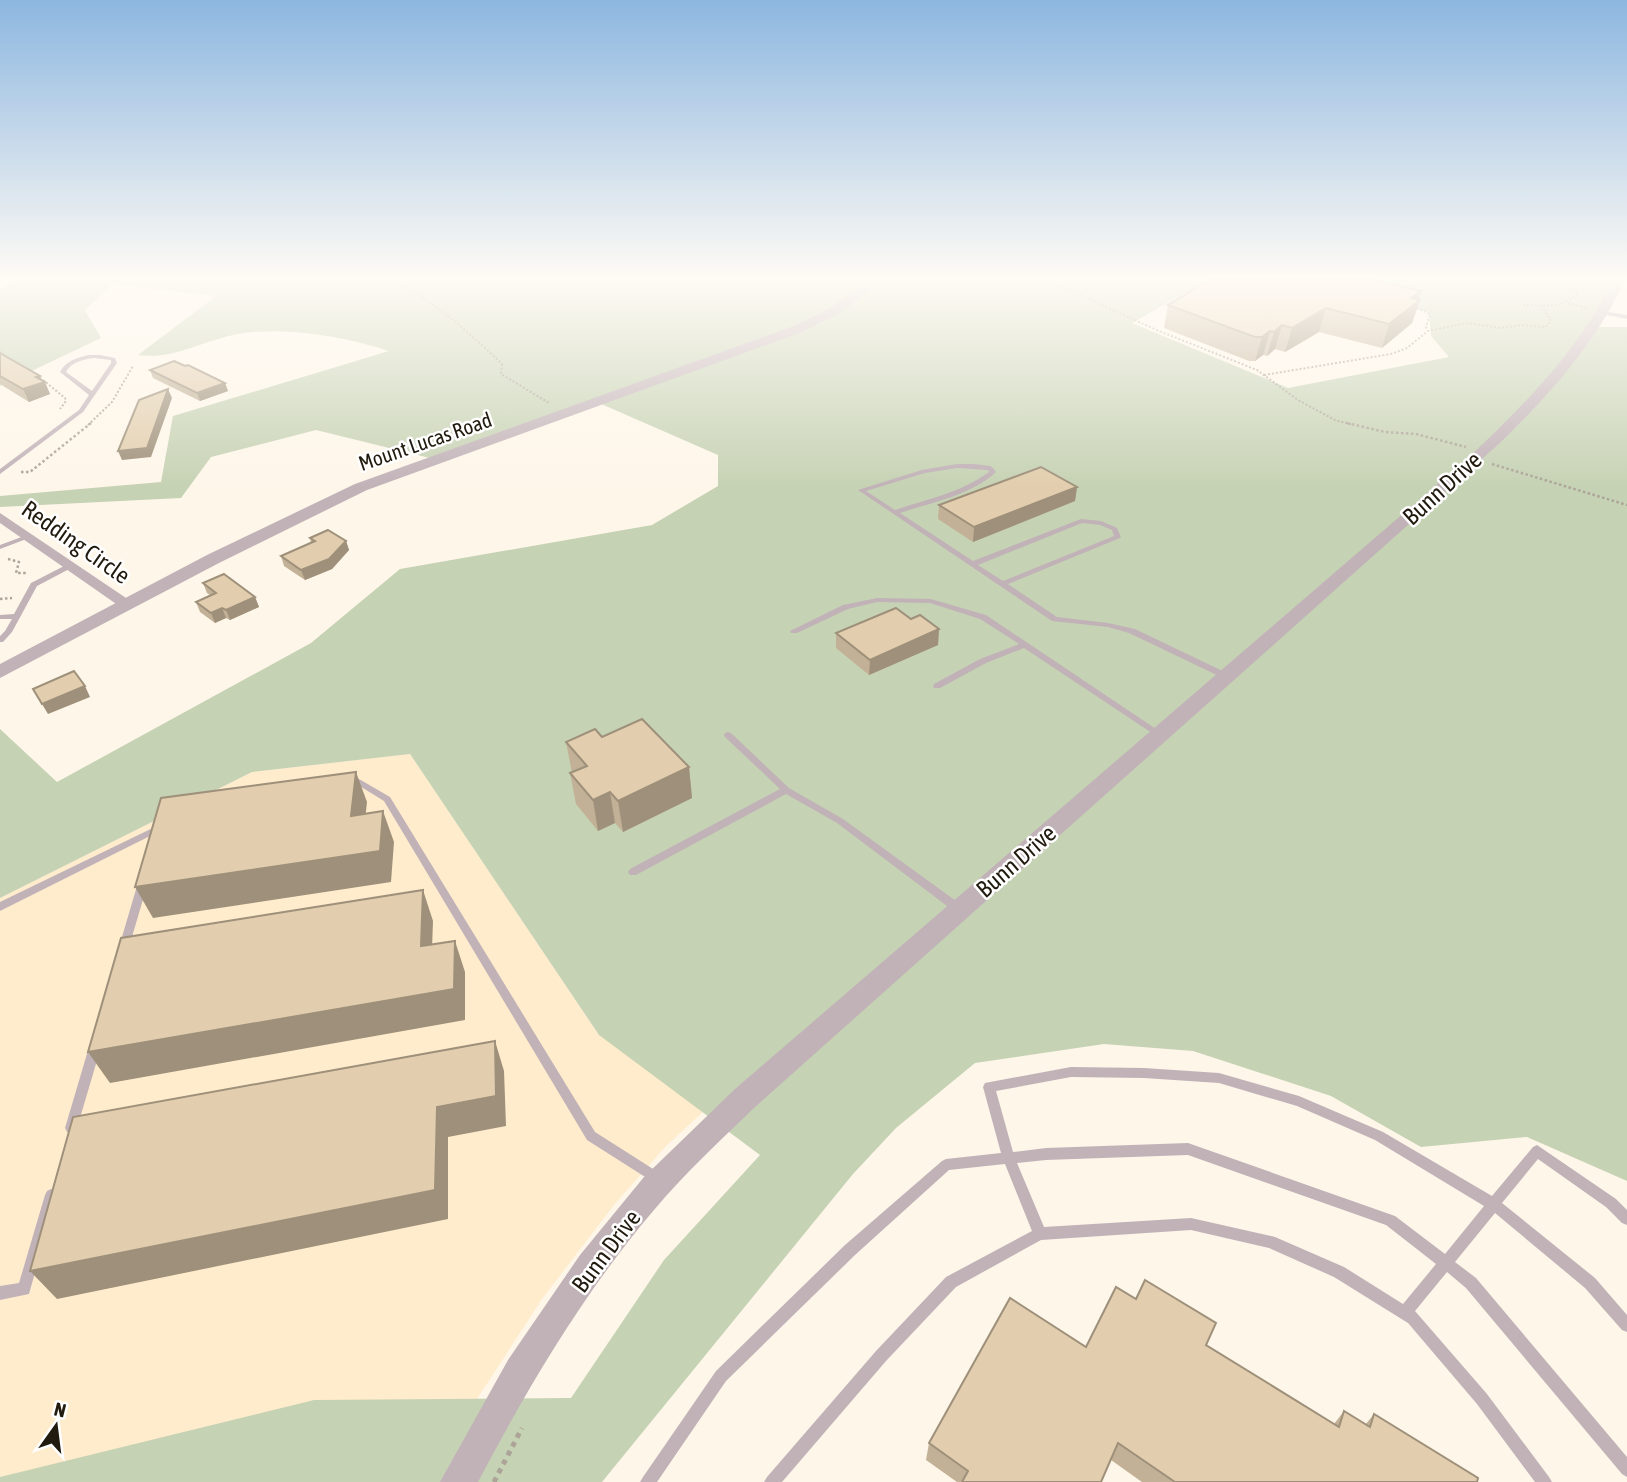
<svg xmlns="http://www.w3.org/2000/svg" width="1627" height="1482" font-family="'Asap Condensed',sans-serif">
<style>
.built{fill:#ffeccc}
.green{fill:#c6d2b4}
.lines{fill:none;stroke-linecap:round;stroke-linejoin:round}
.path-far2{stroke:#aca498;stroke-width:2;stroke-dasharray:2 2;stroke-linecap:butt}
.path-far1{stroke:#aca498;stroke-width:2.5;stroke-dasharray:2.5 2.5;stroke-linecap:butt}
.path{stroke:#aca498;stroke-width:5;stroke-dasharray:5 5;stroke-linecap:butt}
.service{fill:#c1b2b8;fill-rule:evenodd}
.minor{fill:#c1b2b8;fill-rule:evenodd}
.tertiary{fill:#c1b2b8;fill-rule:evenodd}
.wall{fill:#c2b196}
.shaded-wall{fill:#9e907a}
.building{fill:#e2ceae;stroke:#9e907a;stroke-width:2}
.labels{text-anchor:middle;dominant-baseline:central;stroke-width:5;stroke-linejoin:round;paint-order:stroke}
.far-street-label{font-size:21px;fill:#211a0e;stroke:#fff}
.street-label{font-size:24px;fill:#211a0e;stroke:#fff}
</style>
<rect width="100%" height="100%" fill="#fef6e9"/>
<polygon class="built" points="410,754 599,1035 704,1111 666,1146 614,1205 542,1299 475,1402 0,1477 0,898 252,772"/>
<path class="green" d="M 16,280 L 1282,280 L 1257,296 L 1204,282 L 1132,323 L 1288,388 L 1449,357 L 1431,336 L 1429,312 L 1288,280 L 1619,280 L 1597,327 L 1627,327 L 1627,1181 L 1527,1137 L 1421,1147 L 1331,1096 L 1193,1051 L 1104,1044 L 975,1063 L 896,1128 L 853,1174 L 602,1482 L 0,1482 L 0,1477 L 314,1400 L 571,1398 L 664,1260 L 760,1155 L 599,1035 L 410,754 L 252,772 L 0,898 L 0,729 L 57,782 L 311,643 L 400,569 L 652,525 L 718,486 L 718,455 L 599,403 L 438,460 L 316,430 L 211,457 L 181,498 L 0,507 L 0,496 L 161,482 L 173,416 L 389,351 C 343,336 281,325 233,335 C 201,342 171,360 138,355 L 216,296 L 113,284 L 85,310 L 101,338 L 0,386 L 0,290 Z"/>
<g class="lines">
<g class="path-far2">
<path d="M 395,280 C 435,303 469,332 502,364 L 501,374 L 549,403"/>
<polyline points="1047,280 1159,331 1257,370 1298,400 1335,420 1354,425"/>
<polyline points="1568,303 1588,308"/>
<path d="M 1523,305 C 1541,305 1566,309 1578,293 L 1574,289 L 1538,280"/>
<polyline points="1413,306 1430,314 1426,327 1428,331"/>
<polyline points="1264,375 1391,354 1407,348 1428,331 1467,323 1501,328 1522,325 1545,327 1551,321 1541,305"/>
<polyline points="43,380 65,398 66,401 60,409"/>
<polyline points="88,425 112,402 133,366"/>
</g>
<g class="path-far1">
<polyline points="1347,423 1385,432 1416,434 1466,447"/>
<polyline points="1492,464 1627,505"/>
<polyline points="21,472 30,472 91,423"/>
<polyline points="8,559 19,562 16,573 27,573"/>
<polyline points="0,599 12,598"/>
</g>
<polyline class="path" points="494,1482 522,1428"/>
<g class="service">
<polygon points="1603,311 1627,315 1627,319 1601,314 1600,313"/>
<path d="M 88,355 L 100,355 L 115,358 L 117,363 L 83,412 L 0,474 L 0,469 L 79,410 L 89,395 L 60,372 C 65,361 77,358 88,355 ZM 94,358 L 111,360 L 111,363 L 92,391 L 66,372 C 71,362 84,359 94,358 Z"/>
<path d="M 957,464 L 974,464 L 990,466 L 992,467 L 996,472 C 970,496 932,502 900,513 L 973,561 L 1081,519 L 1101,521 L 1117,528 L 1121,537 L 1120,538 L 1008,584 L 1057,617 L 1108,623 L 1135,629 L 1231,675 L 1232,677 L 1231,679 L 1225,679 L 1129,633 L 1108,627 L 1052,621 L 858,490 L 922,470 ZM 957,468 L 988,470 L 989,472 C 962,492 928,499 895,510 L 866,491 L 925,473 ZM 1082,523 L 1100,525 L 1112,530 L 1114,536 L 1003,581 L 978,565 Z"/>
<polygon points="27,535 30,537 29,538 0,549 0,545"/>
<polygon points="68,564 71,564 75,566 37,586 12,632 3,642 0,642 0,636 5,631 12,619 0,619 0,615 14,614 31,583"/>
<polygon points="877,598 931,599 986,615 1165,735 1161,738 1158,737 1024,648 986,663 940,688 934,688 933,686 934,684 980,659 1019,644 980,619 930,603 877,602 848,609 797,633 791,633 790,631 843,605"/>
<polygon points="728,732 731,733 789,788 843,819 963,906 964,909 963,912 959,913 955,912 837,823 786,794 636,875 630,875 628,872 630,869 780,789 725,737 724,735 725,733"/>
<polygon points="359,779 390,797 595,1132 661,1174 663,1178 661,1182 657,1184 653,1182 587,1140 384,801 358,785 349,787 344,784 346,782"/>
<polygon points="161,824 164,825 166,827 164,829 0,911 0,902"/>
<polygon points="142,882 146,883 147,886 129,947 128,950 124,951 120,950 119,947 137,886 138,883"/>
<polygon points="95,1042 99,1044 101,1047 77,1128 75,1132 71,1133 67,1132 65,1128 89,1047 91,1044"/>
<path d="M 1071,1067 L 1144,1068 L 1219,1073 L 1299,1096 L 1383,1132 L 1492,1196 L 1533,1147 L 1537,1145 L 1616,1199 L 1627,1210 L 1627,1225 L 1622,1223 L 1606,1207 L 1538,1159 L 1502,1203 L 1595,1278 L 1627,1315 L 1627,1332 L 1622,1330 L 1585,1288 L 1495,1213 L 1455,1262 L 1476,1278 L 1627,1457 L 1627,1477 L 1622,1474 L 1466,1288 L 1447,1272 L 1415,1311 L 1487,1394 L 1549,1477 L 1552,1482 L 1535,1482 L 1477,1404 L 1408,1323 L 1334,1277 L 1269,1248 L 1191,1230 L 1041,1240 L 956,1287 L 886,1361 L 782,1482 L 764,1482 L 767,1477 L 876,1351 L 946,1277 L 1032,1231 L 1005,1164 L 949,1170 L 855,1255 L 726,1381 L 657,1482 L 640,1482 L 643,1477 L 716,1371 L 845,1245 L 942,1161 L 946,1159 L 1001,1153 L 983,1087 L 985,1083 ZM 1071,1077 L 1144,1078 L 1219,1083 L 1297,1106 L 1375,1140 L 1484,1206 L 1445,1254 L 1395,1216 L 1188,1143 L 1046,1148 L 1013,1152 L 996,1091 ZM 1188,1155 L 1386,1225 L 1436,1264 L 1403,1304 L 1344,1267 L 1275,1237 L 1191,1218 L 1044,1227 L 1017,1163 L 1046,1160 Z"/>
<polygon points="51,1189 55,1191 57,1195 29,1294 0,1300 0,1286 19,1283 45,1195 47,1191"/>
</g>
<polygon class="minor" points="0,513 132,602 135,605 132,608 122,608 0,523"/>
<g class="tertiary">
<polygon points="869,280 883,280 840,313 802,332 367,490 219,563 0,678 0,664 207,555 355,484 794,326 832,307"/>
<path d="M 1613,280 L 1625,280 C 1595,344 1551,393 1501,442 L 755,1107 C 721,1140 685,1173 654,1210 C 584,1292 528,1387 478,1482 L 440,1482 L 508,1360 L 580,1255 L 644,1177 L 735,1089 L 1470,456 C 1526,403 1579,350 1613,280 Z"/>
</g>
</g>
<g class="wall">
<polygon points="1421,291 1418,300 1420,300 1412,323 1382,348 1319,332 1285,352 1275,349 1267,356 1263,355 1255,361 1249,361 1164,328 1168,305"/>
<polygon points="0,351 1,351 3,355 40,376 50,394 29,402 0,384"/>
<polygon points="185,366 225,383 228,391 200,401 153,378 150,370"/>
<polygon points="1077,487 1075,501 973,542 938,519 939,505"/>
<polygon points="310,538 346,541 349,550 332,569 305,580 284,566 281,556 311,543"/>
<polygon points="203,583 255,597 259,607 230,620 226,618 215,623 200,612 196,602 210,595 207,593"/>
<polygon points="911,619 939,629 938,645 869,675 836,648 836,633"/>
<polygon points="602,737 689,767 692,798 623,832 615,823 598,831 576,804 570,773 572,773 566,742"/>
<polygon points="1206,1345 1334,1424 1344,1411 1365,1425 1374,1414 1477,1482 1142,1482 1111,1460 1101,1482 957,1482 926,1460 929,1443 1086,1347"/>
</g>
<g class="shaded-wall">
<polygon points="1421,291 1417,302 1420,300 1412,323 1382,348 1389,324 1411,298"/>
<polygon points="1326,308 1319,332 1285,352 1292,328"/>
<polygon points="1282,325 1275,349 1267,356 1274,332"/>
<polygon points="1270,331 1263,355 1255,361 1262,337"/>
<polygon points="40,376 43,383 45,382 50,394 29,402 23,389 36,377"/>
<polygon points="225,383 228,391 200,401 197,393"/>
<polygon points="168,389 172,398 151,457 122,460 118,451"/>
<polygon points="1077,487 1075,501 973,542 974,527"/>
<polygon points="346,541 349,550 332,569 305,580 301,570"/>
<polygon points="255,597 259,607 230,620 226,610"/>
<polygon points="222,608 226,618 215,623 211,613"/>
<polygon points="939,629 938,645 869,675 870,660"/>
<polygon points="85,686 90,697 48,714 42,704"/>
<polygon points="689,767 692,798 623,832 618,801"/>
<polygon points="356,772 367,802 362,847 351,816"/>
<polygon points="610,792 615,823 598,831 593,800"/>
<polygon points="383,811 394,842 391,882 153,918 135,887"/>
<polygon points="423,890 433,921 431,977 421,946"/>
<polygon points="455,941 465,972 465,1020 110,1083 88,1052"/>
<polygon points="495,1041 504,1071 506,1126 448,1137 448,1219 57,1299 30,1271 437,1107"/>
</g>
<g class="building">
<polygon points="1209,280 1376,280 1421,291 1411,298 1420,300 1389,324 1326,308 1292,328 1282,325 1274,332 1270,331 1262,337 1255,337 1168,305"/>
<polygon points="0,353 40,376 36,377 45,382 23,389 0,376"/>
<polygon points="174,361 185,366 188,365 225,383 197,393 150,370"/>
<polygon points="168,389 147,448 118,451 139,400"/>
<polygon points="1041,467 1077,487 974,527 939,505"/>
<polygon points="328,530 346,541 329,559 301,570 281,556 315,541 310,538"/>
<polygon points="224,574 255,597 226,610 222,608 211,613 196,602 216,593 203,583"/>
<polygon points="896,608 911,619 920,615 939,629 870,660 836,633"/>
<polygon points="74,671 85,686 42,704 33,689"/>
<polygon points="642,719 689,767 618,801 610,792 593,800 570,773 587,766 566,742 595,729 602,737"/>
<polygon points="356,772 351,816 383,811 380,851 135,887 161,798"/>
<polygon points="423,890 421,946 455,941 454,989 88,1052 121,938"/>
<polygon points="495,1041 496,1096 437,1107 435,1190 30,1271 73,1117"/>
<polygon points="1145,1280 1216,1323 1206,1345 1339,1427 1344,1411 1370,1427 1374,1414 1478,1478 1477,1482 1175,1482 1118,1443 1101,1482 962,1482 968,1471 929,1443 1010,1298 1086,1347 1116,1287 1136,1299"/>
</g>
<linearGradient id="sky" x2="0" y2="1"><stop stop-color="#8db7e0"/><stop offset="0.57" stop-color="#fffbf5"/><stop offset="1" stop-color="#fffbf5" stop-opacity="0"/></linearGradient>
<rect width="1627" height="488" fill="url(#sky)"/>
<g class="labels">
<g class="far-street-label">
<text transform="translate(425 441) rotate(-19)">Mount Lucas Road</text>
</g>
<g class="street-label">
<text transform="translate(1442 488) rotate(-42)">Bunn Drive</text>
<text transform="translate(76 542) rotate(35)">Redding Circle</text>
<text transform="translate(1016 861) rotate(-41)">Bunn Drive</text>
<text transform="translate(606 1251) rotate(-53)">Bunn Drive</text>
</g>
</g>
<g transform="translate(56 1426) rotate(14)" stroke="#ffffff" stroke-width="5" paint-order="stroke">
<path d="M0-5L12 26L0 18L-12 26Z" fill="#211a0e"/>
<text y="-10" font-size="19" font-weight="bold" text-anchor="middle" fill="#211a0e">N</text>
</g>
</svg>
